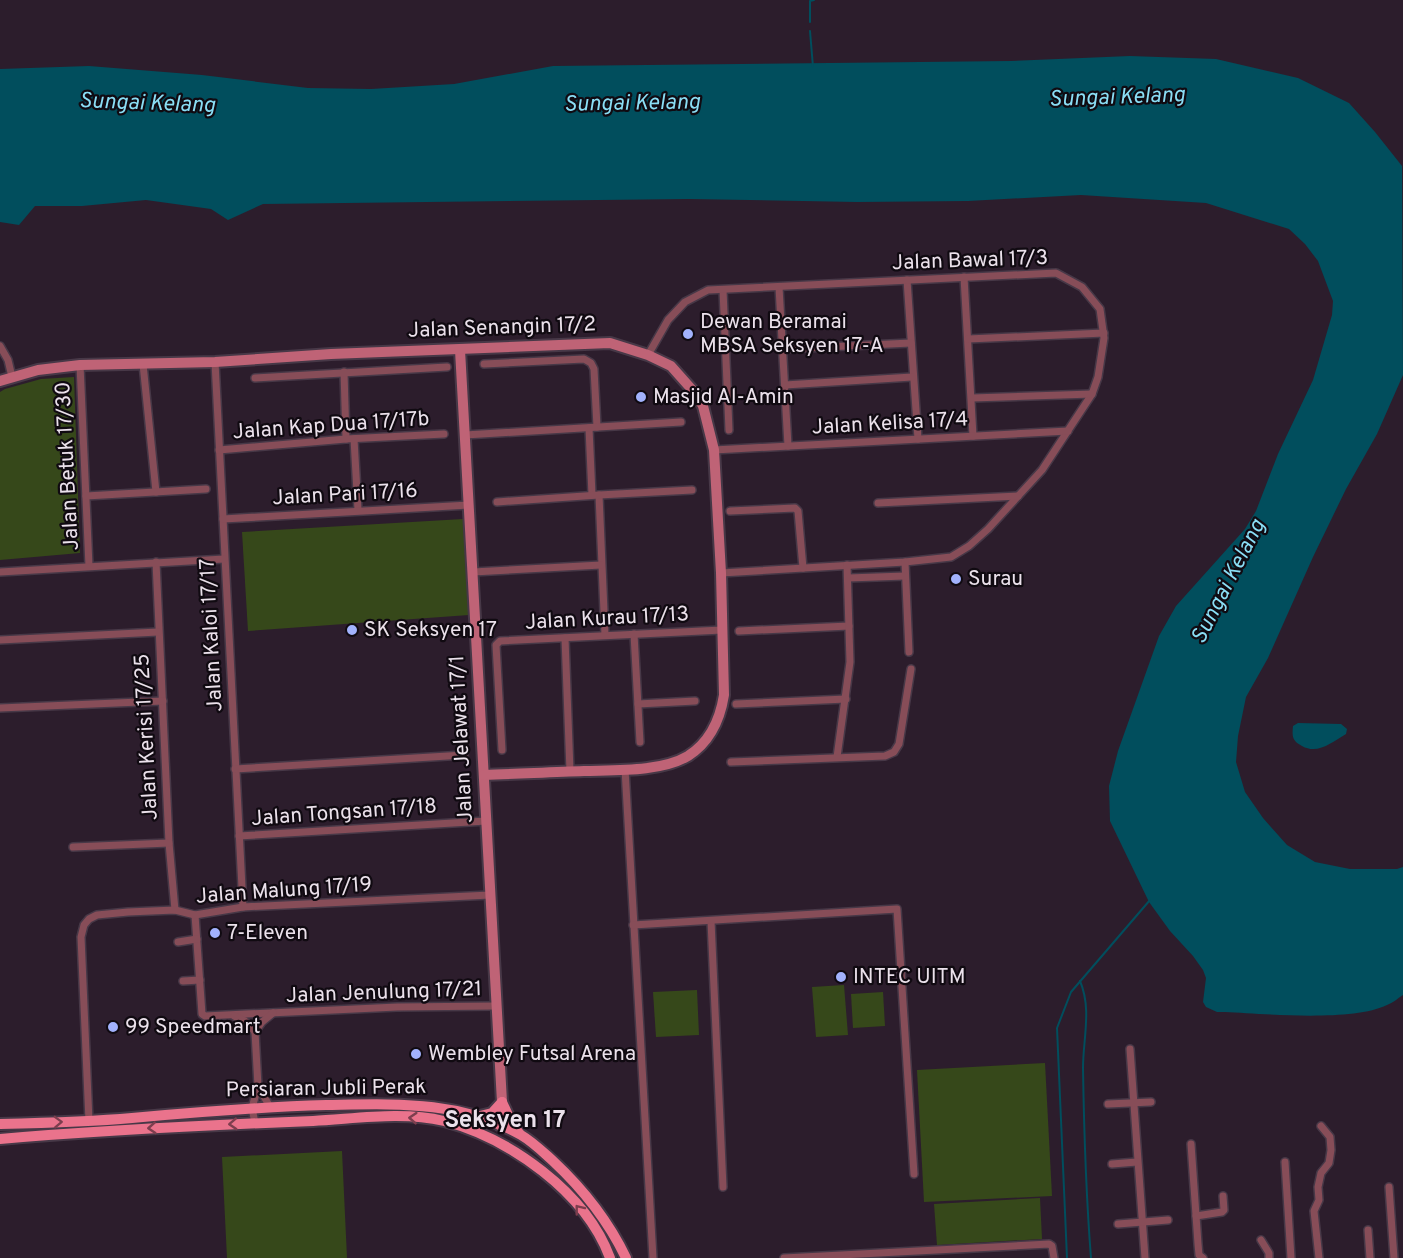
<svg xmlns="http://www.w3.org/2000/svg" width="1403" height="1258" font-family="Overpass,sans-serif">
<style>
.green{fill:#36481a}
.water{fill:#014e5d}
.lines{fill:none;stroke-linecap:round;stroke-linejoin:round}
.stream{stroke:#014e5d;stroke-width:2}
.street-casing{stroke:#473847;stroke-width:10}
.secondary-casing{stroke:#473847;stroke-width:14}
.primary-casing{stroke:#473847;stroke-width:14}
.street{stroke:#874d58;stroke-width:7}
.secondary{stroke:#bf6376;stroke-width:10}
.primary{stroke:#ea738c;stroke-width:10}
.oneway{stroke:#7d3e4e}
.poi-dot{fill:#a2b2fd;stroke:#100a11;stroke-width:2}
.labels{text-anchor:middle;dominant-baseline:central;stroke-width:4.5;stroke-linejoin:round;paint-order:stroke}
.street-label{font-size:21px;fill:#ebe1eb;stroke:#100a11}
.poi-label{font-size:21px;fill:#ebe1eb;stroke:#100a11;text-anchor:start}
.water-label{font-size:22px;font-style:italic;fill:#8adef5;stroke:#100a11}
.quarter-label{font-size:24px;font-weight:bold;fill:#ebe1eb;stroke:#100a11}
</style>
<rect width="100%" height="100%" fill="#2c1d2c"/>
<g class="green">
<polygon points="74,377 80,553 0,560 0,392 5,389 41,379"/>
<polygon points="463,519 469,615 248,631 242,532"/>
<polygon points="844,985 848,1035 816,1037 812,987"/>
<polygon points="697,990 699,1035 656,1037 653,992"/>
<polygon points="883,992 885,1026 853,1028 851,994"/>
<polygon points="1045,1063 1052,1196 924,1202 917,1070"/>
<polygon points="342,1151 347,1258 227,1258 222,1157"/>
<polygon points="1040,1198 1042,1239 937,1245 934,1204"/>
</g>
<g class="water">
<path d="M 1130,56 L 1216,59 L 1298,78 L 1349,103 L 1375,132 L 1402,166 L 1403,375 L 1377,434 L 1346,489 L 1313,557 L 1268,658 L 1246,697 L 1238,736 L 1236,762 L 1245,792 L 1263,818 L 1287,845 L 1315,862 L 1350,869 L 1397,869 L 1403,867 L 1403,995 C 1398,998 1393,1003 1387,1005 C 1352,1022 1266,1014 1225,1012 L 1217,1012 L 1206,1007 L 1203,1002 L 1206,978 L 1203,970 L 1193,956 L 1170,931 L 1149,902 L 1110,821 L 1109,786 L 1118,751 L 1159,636 L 1176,606 L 1245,529 L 1256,511 L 1278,454 L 1313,380 L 1332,315 L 1333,301 L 1318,261 L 1305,244 L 1289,229 L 1206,203 L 1081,195 L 968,201 L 857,202 L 689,199 L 263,204 L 228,220 L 211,209 L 146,200 L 82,206 L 35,206 L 19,225 L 0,222 L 0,69 L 89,66 L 202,75 L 308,88 L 371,89 L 454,84 L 553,66 L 1010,61 Z"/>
<path d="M 1298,723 L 1341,724 L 1347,729 L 1346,734 C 1332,742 1318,755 1302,746 C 1292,741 1292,736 1293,726 Z"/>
</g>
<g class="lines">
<g class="stream">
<polyline points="810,22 810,1 814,0"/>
<polyline points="810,31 813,67"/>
<path d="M 1080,981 C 1092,1009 1083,1039 1083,1068 C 1084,1131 1086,1195 1091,1258"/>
<polyline points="1067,1258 1057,1028 1071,992 1150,900"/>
</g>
<g class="street-casing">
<g id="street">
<polyline points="964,277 973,436"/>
<polyline points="907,280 918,439"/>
<polyline points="779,287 788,446"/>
<polyline points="723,290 729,430"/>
<polyline points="968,339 1104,333"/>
<polyline points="0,346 8,360 12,377"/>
<polyline points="783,349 911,343"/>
<polyline points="648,355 668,320 685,302 708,290 1056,273 1082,287 1100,309 1104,338 1098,377 1092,394 1042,470 988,529 969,546 951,557 905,562 721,573"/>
<polyline points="215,362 243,907"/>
<polyline points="143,364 156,492"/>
<polyline points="484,364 584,359 591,363 594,369 597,427"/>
<polyline points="80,365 89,566"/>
<polyline points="344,372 346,439"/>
<polyline points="255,378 447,367"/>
<polyline points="785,385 912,377"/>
<polyline points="972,398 1092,394"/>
<polyline points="589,428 592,495"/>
<polyline points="465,435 681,422"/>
<polyline points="354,439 358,510"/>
<polyline points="219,450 346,439 444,434"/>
<polyline points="714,450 1068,431"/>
<polyline points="599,495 605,635"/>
<polyline points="86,496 206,489"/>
<polyline points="497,502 599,495 692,490"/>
<polyline points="878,503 1018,496"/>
<polyline points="730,511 795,508 798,511 803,568"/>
<polyline points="223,519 469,505"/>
<polyline points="156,562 169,843 175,910"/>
<polyline points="905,562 909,652"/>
<polyline points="0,572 224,559"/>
<polyline points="473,572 601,565"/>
<polyline points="848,578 905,576"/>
<polyline points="739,631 849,626"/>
<polyline points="634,634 640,742"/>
<polyline points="565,638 570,771"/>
<polyline points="0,640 158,632"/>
<polyline points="638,704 695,701"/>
<polyline points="736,704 846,699"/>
<polyline points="0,708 163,701"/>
<polyline points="502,750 496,645 500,641 722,630"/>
<polyline points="837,757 850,662 847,565"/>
<polyline points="731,762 885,756 894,752 899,744 911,669"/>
<polyline points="235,769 464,755"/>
<polyline points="625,769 653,1258"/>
<polyline points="239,836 486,821"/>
<polyline points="73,847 169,843"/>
<polyline points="195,915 202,1014 205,1016 397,1007 496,1006"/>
<polyline points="711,921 723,1187"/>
<polyline points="633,925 897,909 914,1174"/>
<polyline points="178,942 197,939"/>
<polyline points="183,981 200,980"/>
<polyline points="234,1016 245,1021 255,1032"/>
<polyline points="1130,1049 1145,1258"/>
<polyline points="258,1086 270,1107"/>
<polyline points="1108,1104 1151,1102"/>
<polyline points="89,1121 81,937 84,925 89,919 97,915 128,912 175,910 195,915 243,907 490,895"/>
<polyline points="255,1123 252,1108 258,1086 255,1032 262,1022 273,1013"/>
<polyline points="1191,1144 1198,1244 1199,1255 1203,1258"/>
<polyline points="1285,1162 1291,1258"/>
<polyline points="1112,1164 1137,1162"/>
<polyline points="1389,1187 1394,1258"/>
<polyline points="1196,1216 1222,1212 1224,1210 1223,1196"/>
<polyline points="1118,1224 1168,1220"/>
<polyline points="1368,1230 1370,1258"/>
<polyline points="1261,1240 1269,1253 1269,1258"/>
<polyline points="784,1258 1049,1244 1052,1246 1054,1258"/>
<polyline points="1319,1258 1314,1211 1319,1200 1318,1187 1321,1173 1329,1163 1331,1150 1330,1137 1321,1126"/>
</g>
</g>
<g class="secondary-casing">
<g id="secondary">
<polyline points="460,350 502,1102 499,1125"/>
<path d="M 0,381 L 38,370 L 80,365 L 215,362 L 331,354 L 610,343 L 648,355 L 671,366 L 695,393 L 703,406 L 714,450 L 721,573 L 724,695 C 720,720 710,742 688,756 C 661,772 615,770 584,771 C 551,772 517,774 484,775"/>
</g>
</g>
<g class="primary-casing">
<g id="primary">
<polyline points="502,1102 513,1126 519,1133"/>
<polyline points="476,1117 492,1113 502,1102"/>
<path d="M 0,1124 C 44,1123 88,1122 132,1118 C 197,1112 261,1107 326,1105 C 394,1104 460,1100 521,1135 C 533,1142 543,1152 553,1161 C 583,1189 608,1220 626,1258"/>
<path d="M 0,1139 C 104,1130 208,1125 313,1121 C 355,1119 402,1111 444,1121 C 509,1138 586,1192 610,1258"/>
</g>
</g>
<use href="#street" class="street"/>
<use href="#secondary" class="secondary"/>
<use href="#primary" class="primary"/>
</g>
<defs><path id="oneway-chevron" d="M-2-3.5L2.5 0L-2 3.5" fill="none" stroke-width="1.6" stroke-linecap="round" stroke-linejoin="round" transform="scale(1.5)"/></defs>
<g class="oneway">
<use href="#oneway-chevron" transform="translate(413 1118) rotate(-176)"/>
<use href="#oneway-chevron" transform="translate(58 1122) rotate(-2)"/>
<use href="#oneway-chevron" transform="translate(233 1124) rotate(177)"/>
<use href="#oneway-chevron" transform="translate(152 1128) rotate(176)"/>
<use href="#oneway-chevron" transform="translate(579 1209) rotate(-128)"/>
</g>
<g class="poi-dot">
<circle cx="688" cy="334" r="6"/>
<circle cx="641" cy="397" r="6"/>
<circle cx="956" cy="579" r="6"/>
<circle cx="352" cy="630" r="6"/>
<circle cx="215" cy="933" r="6"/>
<circle cx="841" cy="977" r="6"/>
<circle cx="113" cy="1027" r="6"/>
<circle cx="416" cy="1054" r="6"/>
</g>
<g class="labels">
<g class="street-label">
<text transform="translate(970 261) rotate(-2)">Jalan Bawal 17/3</text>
<text transform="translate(502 328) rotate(-2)">Jalan Senangin 17/2</text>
<text transform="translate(890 424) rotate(-3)">Jalan Kelisa 17/4</text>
<text transform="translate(331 426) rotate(-4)">Jalan Kap Dua 17/17b</text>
<text transform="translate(68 466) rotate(-93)">Jalan Betuk 17/30</text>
<text transform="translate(345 495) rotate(-3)">Jalan Pari 17/16</text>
<text transform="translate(607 619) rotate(-3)">Jalan Kurau 17/13</text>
<text transform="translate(212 635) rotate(-93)">Jalan Kaloi 17/17</text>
<text transform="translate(147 737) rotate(-93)">Jalan Kerisi 17/25</text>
<text transform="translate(462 739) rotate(-93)">Jalan Jelawat 17/1</text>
<text transform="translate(344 813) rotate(-4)">Jalan Tongsan 17/18</text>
<text transform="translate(284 891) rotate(-4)">Jalan Malung 17/19</text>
<text transform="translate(384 993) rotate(-2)">Jalan Jenulung 17/21</text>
<text transform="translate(326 1089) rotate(-1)">Persiaran Jubli Perak</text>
</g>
<g class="poi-label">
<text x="700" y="322">Dewan Beramai<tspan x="700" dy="24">MBSA Seksyen 17-A</tspan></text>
<text x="653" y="397">Masjid Al-Amin</text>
<text x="968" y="579">Surau</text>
<text x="364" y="630">SK Seksyen 17</text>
<text x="227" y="933">7-Eleven</text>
<text x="853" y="977">INTEC UITM</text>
<text x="125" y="1027">99 Speedmart</text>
<text x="428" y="1054">Wembley Futsal Arena</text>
</g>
<g class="water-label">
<text transform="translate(1117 98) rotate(-2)">Sungai Kelang</text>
<text transform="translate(147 104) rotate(2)">Sungai Kelang</text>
<text transform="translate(632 104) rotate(-1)">Sungai Kelang</text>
<text transform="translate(1229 582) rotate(-63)">Sungai Kelang</text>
</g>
<g class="quarter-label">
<text x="505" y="1121">Seksyen 17</text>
</g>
</g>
</svg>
